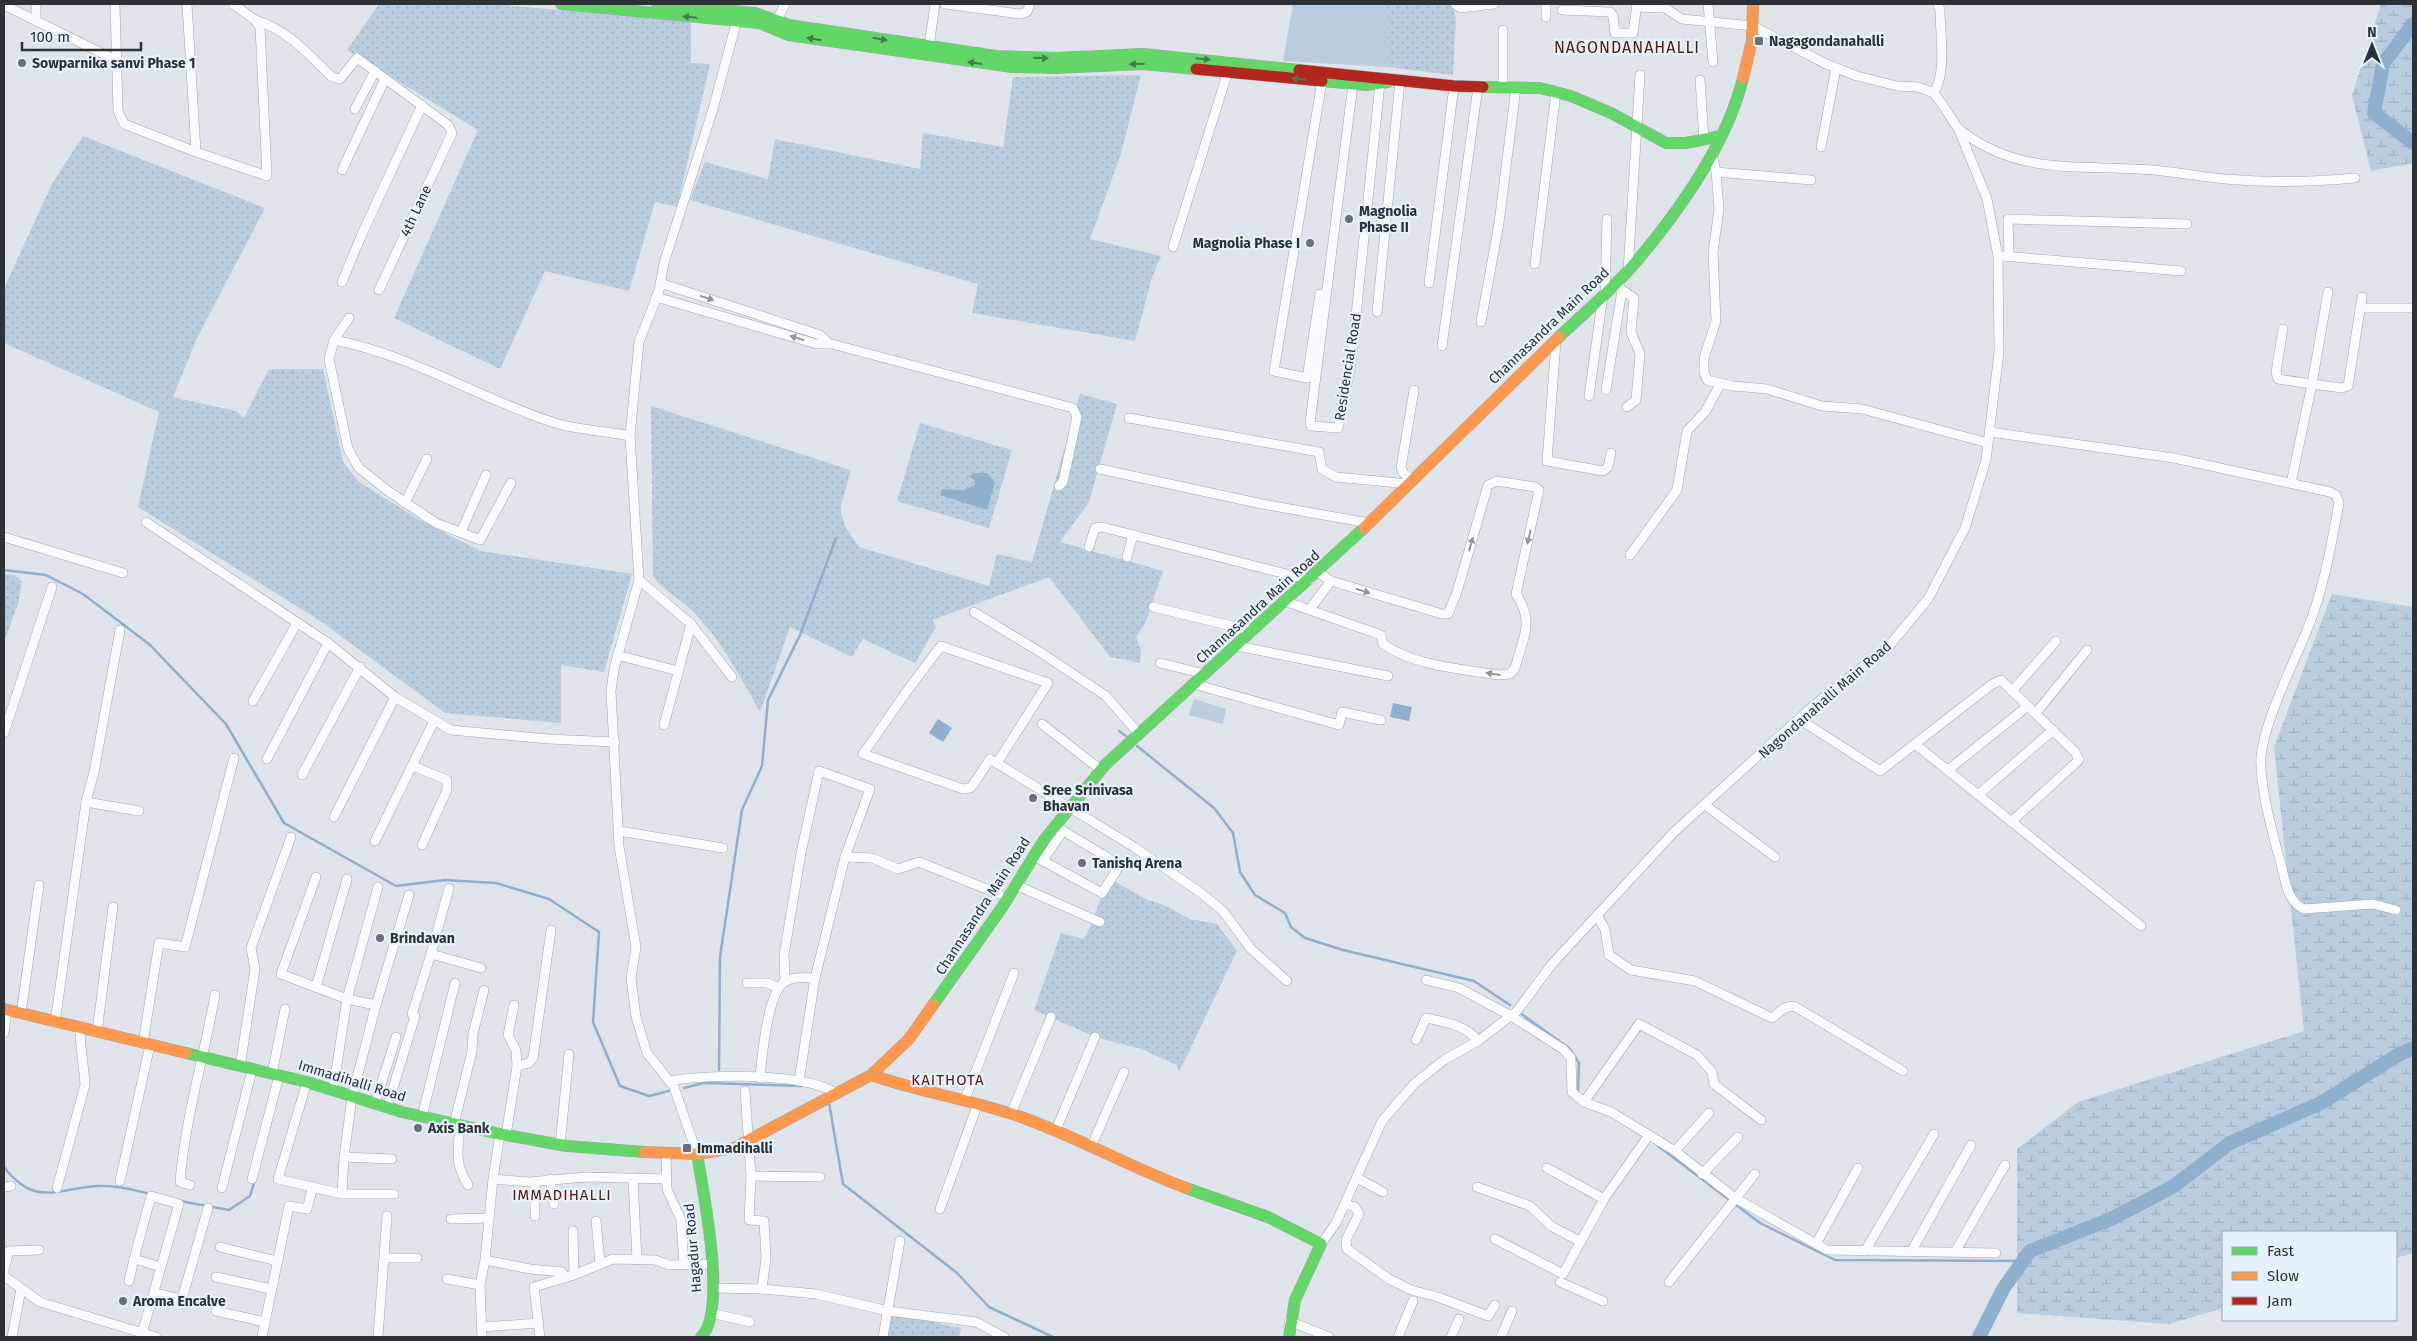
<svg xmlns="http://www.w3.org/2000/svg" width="2417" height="1341" font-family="'Fira Sans',sans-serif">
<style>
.grass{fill:url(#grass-dots)}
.wetland{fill:url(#wetland-marsh)}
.pitch{fill:#b9cdde}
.water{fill:#8eafcd}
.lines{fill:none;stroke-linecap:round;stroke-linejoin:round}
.stream{stroke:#8eafcd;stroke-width:2.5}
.river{stroke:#8eafcd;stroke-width:14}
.street-casing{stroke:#a1a6ab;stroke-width:10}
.fast-casing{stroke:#a1a6ab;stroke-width:12}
.slow-casing{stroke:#a1a6ab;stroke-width:12}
.jam-casing{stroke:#a1a6ab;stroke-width:12}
.street{stroke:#fafbfc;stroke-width:9}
.fast{stroke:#63d668;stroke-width:11}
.slow{stroke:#ff974d;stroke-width:11}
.jam{stroke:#b3261e;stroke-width:11}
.oneway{fill:#457b4c}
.oneway2{fill:#939699}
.poi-dot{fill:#6a7075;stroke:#e5f2fe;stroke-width:2}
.labels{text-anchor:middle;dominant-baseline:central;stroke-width:4.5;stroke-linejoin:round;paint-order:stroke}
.poi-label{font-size:14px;font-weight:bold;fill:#2c3136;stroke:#e5f2fe;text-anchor:start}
.street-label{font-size:14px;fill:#2c3136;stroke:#e5f2fe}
.neighbourhood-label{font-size:15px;letter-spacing:1px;fill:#5a1806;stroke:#e5f2fe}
.quarter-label{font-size:16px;letter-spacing:1px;fill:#5a1806;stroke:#e5f2fe}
</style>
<defs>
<pattern id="grass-dots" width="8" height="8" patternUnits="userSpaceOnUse" patternTransform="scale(1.25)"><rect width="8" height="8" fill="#b9cdde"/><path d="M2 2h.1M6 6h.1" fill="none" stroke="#9fb0bf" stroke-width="1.8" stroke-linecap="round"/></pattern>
<pattern id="wetland-marsh" width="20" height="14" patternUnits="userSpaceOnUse" patternTransform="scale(1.25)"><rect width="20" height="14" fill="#b9cdde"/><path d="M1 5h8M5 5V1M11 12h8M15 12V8" fill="none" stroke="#9fb0bf"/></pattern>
</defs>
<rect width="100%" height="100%" fill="#dee4ea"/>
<g class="grass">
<polygon points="379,4 490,4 691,22 691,63 710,64 677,207 655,202 629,291 545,271 500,369 394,318 478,130 347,50"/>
<polygon points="1387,4 1452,4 1456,18 1453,75 1388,67"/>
<polygon points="1141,75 1120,157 1090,239 1161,256 1152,278 1135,341 972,313 978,284 690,200 705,162 768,179 775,139 920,169 923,133 1003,147 1013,77"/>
<polygon points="83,136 265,208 197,338 173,397 236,411 244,418 269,369 323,369 343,462 359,482 425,523 481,551 632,574 604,672 561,665 561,723 445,713 322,622 138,507 159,412 4,343 4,288 52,184"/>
<path d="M 1080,394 L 1117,404 L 1089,502 L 1060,542 L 1163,571 L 1145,624 L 1136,637 L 1141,650 L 1140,663 L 1110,657 L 1049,577 L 932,620 L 936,627 L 915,663 L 863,639 L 852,657 L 790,627 L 760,712 C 739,675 719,635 687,606 C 674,594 665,592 653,576 L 651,406 L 851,470 L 841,505 L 841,513 L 846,528 L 859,547 L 989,586 L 997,554 L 1032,562 Z"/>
<polygon points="920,423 1012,450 989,528 897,501"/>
<polygon points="4,574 15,575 22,581 18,604 4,642"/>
<path d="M 1110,879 L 1146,899 L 1166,906 L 1190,919 L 1217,924 L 1237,951 L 1179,1072 L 1177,1065 L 1141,1049 L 1095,1037 L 1034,1010 L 1061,933 L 1084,939 C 1095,919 1099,898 1110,879 Z"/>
<polygon points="892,1314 961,1328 959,1337 886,1337"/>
</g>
<g class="wetland">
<polygon points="2381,4 2413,4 2413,163 2371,171 2352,95"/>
<polygon points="2332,594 2413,607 2413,1253 2396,1258 2396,1232 2223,1232 2223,1308 2169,1324 2017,1313 2017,1149 2078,1102 2304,1031 2274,747"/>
</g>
<g class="pitch">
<polygon points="1293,4 1387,4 1388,67 1283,61"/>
<polygon points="1194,699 1226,709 1223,724 1189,715"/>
</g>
<g class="water">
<polygon points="975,473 987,473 995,482 987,510 940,495 942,489 963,490 975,485 974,480 969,476"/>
<polygon points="1393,703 1412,707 1409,721 1390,717"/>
<polygon points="938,719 952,728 943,742 929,733"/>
</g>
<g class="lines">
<g class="stream">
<polyline points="4,570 46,575 83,594 149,644 226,724 284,823 396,886 445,880 496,883 549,899 599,932 593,1022 620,1086 649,1096 669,1091"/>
<polyline points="1119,731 1126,736"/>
<polyline points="1137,746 1214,808 1233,833 1240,872 1255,895 1285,913 1291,927 1305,938 1343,950 1474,981 1510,1005"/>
<polyline points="1520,1013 1569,1048 1579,1063 1578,1093"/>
<polyline points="719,1070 720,957 742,810 762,766 768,700 800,635 836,538"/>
<polyline points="684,1088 704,1083 801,1086"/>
<polyline points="829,1103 843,1184 957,1273 989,1307 1053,1337"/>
<polyline points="1658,1146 1760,1223 1835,1260 2023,1261"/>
<path d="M 4,1167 C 35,1207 55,1189 97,1186 C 115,1185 134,1190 151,1194"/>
<polyline points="180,1201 229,1210 250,1196 255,1180"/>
</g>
<g class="river">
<polyline points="2413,24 2383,64 2374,113 2413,143"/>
<polyline points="1979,1337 2003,1289 2030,1251 2111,1219 2174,1186 2230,1143 2321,1103 2398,1055 2413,1048"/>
</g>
<g class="street-casing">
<g id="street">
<polyline points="115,4 118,111 124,124 196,152 267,176 260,27 255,20 233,4"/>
<polyline points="187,4 196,152"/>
<polyline points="945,4 1020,14 1027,12 1030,4"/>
<polyline points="1455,4 1460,8 1494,4"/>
<polyline points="1546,4 1546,17"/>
<polyline points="1708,4 1713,62"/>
<polyline points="4,5 118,61"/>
<polyline points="1562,10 1610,12 1613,16 1615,33 1633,33 1637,4"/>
<path d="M 255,20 C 287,29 309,55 332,77 L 340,79 L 357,58 L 448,125 L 452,133 L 379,290"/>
<polyline points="36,21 36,4"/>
<polyline points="774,26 785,4"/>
<polyline points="1503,30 1503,87"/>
<polyline points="929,47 935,4"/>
<polyline points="1700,80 1704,139"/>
<polyline points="1353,84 1310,423 1311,426 1338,428 1351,364 1380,83"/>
<path d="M 1934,93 C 1947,70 1940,36 1940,10 L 1938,4"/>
<polyline points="355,109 375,71"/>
<path d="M 1960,130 C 2020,177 2083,164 2153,170 C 2178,172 2201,177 2225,179 C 2269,183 2312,182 2355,178"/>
<polyline points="1821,147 1836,68"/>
<polyline points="1712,154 1716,172 1719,209 1713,252 1716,321 1704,358 1704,372 1707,380 1733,386 1767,389 1822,406 1862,409 1988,443"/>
<polyline points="342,170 385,79"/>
<polyline points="1716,172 1811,180"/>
<polyline points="1173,247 1229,68"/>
<polyline points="2003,256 2181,271"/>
<polyline points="2009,257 2008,219 2187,224"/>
<polyline points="1535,264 1556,92"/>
<polyline points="1628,271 1640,75"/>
<polyline points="342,282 362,234 422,105"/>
<polyline points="1617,282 1622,290 1634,298 1631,332 1640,354 1636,400 1627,407"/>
<polyline points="1429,283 1454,86"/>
<polyline points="1605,293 1607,219"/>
<polyline points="1320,294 1307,378 1274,371 1322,81"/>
<polyline points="656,297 817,344 828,343 820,335 660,283"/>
<polyline points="2360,308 2413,308"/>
<polyline points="1377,312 1400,81"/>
<polyline points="349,318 334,340 329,359 348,449 359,468 388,491 436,523 480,540 511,483"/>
<polyline points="1481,322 1499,223 1516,88"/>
<polyline points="2283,329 2276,372 2278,379 2312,384 2328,292"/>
<path d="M 334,340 C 412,355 480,399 555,423 C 578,430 606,431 630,436"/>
<polyline points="1556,341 1547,461 1603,471 1608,467 1611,453"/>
<polyline points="828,343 1073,408 1077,417 1063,482 1059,486"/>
<polyline points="1442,346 1478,87"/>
<polyline points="1606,390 1622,290"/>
<polyline points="1589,396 1603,295"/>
<polyline points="1129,418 1319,452 1322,469 1336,477 1409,484"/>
<path d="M 1990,432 L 2174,458 L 2330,492 L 2336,495 L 2339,503 C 2331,547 2323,593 2305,635 C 2291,668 2265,721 2261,756 C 2259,784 2273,836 2281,864 C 2285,879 2287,902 2304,909 L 2373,904 L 2396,910"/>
<polyline points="1100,469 1262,504 1369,523"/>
<polyline points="1413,479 1404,474 1401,468 1414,390"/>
<polyline points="2291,483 2312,384 2342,388 2348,386 2362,297"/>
<polyline points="405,503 427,459"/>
<polyline points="146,522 328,643 395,697 451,730 548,739 615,742"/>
<polyline points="461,532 486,475"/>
<polyline points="4,537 123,573"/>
<polyline points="1089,547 1095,528 1102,527 1310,580"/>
<polyline points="1630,555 1677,490 1687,431 1705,412 1721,383"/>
<polyline points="1127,557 1133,535"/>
<polyline points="639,580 691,624 732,677"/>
<path d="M 1287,602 L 1381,635 L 1383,644 C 1414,666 1462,669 1499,675 L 1510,674 L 1515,668 C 1523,638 1535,622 1516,594 L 1539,490 L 1535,487 L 1497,481 L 1488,485 L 1457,592 L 1448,614 L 1442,614 L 1331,581 L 1319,573"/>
<polyline points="1153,607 1253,631"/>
<polyline points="1310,609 1331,581"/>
<polyline points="974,612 1040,652 1106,696 1139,734"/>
<polyline points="1237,646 1388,676"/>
<polyline points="617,655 678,671"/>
<polyline points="1160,663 1205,674"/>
<polyline points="1194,684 1339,725 1342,712 1381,720"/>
<polyline points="2012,691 2056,641"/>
<polyline points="253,701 297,623"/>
<polyline points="2036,713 2087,650"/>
<polyline points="1799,719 1880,771 1991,685 2001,680 2075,752 2079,760 2011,822"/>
<polyline points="1042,724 1101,770"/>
<polyline points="664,725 691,624"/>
<polyline points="4,733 52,587"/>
<polyline points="1915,744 2141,926"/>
<polyline points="267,759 328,643"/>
<polyline points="997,763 1048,683 941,646 907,691 863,754 963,789 970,788 973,785 990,759 1134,847 1201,893 1223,911 1251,949 1287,981"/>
<polyline points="413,766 447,780 447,790 422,845"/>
<polyline points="1948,770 2028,706"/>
<polyline points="302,775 360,667"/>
<polyline points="1978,795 2053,730"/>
<polyline points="86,802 139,811"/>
<polyline points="1705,805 1775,857"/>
<polyline points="334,817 395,697"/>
<polyline points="619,831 723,848"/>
<polyline points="375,841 434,721"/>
<polyline points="1034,856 1102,893 1120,865 1055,826"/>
<polyline points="1043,860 1063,831"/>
<polyline points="316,877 281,974 347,999 376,1005"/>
<polyline points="1016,885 1100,922"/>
<polyline points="1597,915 1605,929 1609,955 1631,970 1695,981 1772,1018 1784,1008 1794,1006 1903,1071"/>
<polyline points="431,954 481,968"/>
<polyline points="1426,980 1459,988 1511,1016 1563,1049 1571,1058 1572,1092 1584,1102 1611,1112 1649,1135 1604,1199 1547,1168"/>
<polyline points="785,982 784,955 801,853 819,771 870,789 845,857"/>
<polyline points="747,983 767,983 779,988"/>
<polyline points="316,987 347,879"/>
<polyline points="514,1005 508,1035 516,1050 517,1066"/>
<polyline points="21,1014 39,885"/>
<polyline points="55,1023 86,802 94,772 120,630"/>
<polyline points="97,1032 113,907"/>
<polyline points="4,1033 7,1010"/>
<path d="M 1416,1040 L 1426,1018 C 1444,1022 1467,1025 1478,1041"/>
<polyline points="143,1043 159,943 185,947 234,758"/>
<polyline points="240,1067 255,969 251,948 291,837"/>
<polyline points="272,1074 285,1009"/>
<path d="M 760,1078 C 762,1057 767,995 784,982 C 793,976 805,978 815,978"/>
<path d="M 670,1081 C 707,1074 807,1072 837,1094"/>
<polyline points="799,1081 815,978 845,857 872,858 898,869 919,862 999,894"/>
<polyline points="307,1082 278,1179 342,1194 344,1157 352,1097 376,1005 409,895"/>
<polyline points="333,1091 347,999 378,887"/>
<polyline points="745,1091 751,1176 749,1220 764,1221 766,1258 762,1289"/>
<polyline points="965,1099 1014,973"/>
<polyline points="1584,1102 1639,1024 1697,1055 1712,1072 1714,1084 1761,1120"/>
<polyline points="375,1104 396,1037"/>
<polyline points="387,1108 415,1016 412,1014 431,954 449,888"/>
<polyline points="1011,1114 1051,1017"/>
<polyline points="422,1117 455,983"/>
<polyline points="454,1124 472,1051 473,1034 484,990"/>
<path d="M 460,1125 C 458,1150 454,1163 468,1185"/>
<polyline points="1055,1132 1095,1037"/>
<polyline points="506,1135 517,1066 529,1063 533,1058 551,930"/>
<polyline points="1649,1135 1675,1151 1735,1198 1827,1250 1996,1253"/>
<polyline points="560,1145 569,1054"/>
<polyline points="1091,1147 1124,1072"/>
<polyline points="1675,1151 1709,1113"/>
<polyline points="666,1153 667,1189 681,1220 684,1265"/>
<polyline points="697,1154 674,1087 647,1053 636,1017 631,978 636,947 619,846 611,691 614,669 639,580 630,436 639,342 659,291 664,263 713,109 738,16"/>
<polyline points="344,1157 392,1159"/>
<polyline points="1702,1174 1738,1137"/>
<polyline points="751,1176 820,1177"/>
<polyline points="633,1178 637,1260"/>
<polyline points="1357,1178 1383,1192"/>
<polyline points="252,1179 279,1076"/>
<polyline points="493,1179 529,1182 586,1177 666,1179"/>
<polyline points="550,1179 554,1204"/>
<polyline points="120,1181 150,1045"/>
<polyline points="535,1182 535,1216"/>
<path d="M 190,1185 L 180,1182 C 185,1119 204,1057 215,995"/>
<polyline points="4,1187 11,1186"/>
<polyline points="1477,1187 1530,1206 1551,1226 1581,1242"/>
<path d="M 57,1188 L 85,1085 C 84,1066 80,1048 80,1028"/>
<polyline points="222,1188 252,1070"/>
<polyline points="342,1194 394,1194"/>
<polyline points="1345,1204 1355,1207 1359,1214 1346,1240 1347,1249 1389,1279 1411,1290 1438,1297 1488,1316 1495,1305"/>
<polyline points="940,1209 978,1103"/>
<polyline points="451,1219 488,1218"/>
<polyline points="596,1221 600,1263"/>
<polyline points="573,1231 574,1275"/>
<polyline points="1495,1239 1563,1274 1604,1199"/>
<polyline points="1321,1244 1336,1223 1382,1121 1414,1084 1444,1060 1478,1041 1517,1011 1552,964 1674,832 1813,706 1888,647 1928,599 1965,528 1986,460 1999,352 1998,256 1987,199 1959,130 1942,104 1934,93 1918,87 1897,86 1857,76 1826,64 1753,26 1682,19 1665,8 1636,7"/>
<polyline points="1816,1244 1858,1168"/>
<polyline points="220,1247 277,1261"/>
<polyline points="1865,1251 1934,1134"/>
<polyline points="1911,1252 1971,1145"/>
<polyline points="1955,1252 2005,1165"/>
<polyline points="386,1258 417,1258"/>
<polyline points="485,1260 530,1269 562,1272 566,1277"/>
<polyline points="4,1270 9,1251 39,1250"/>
<polyline points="4,1276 40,1302 156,1337"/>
<polyline points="216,1277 271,1289"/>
<polyline points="447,1279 480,1285"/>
<polyline points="129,1281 134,1259"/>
<polyline points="1560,1282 1603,1301"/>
<polyline points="1669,1282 1755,1174"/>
<polyline points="714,1288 762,1289 816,1294 888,1311 976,1322 1004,1337"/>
<polyline points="154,1293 182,1299 208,1208"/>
<polyline points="216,1311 265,1322"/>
<polyline points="711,1313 750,1322"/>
<polyline points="1289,1321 1329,1337"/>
<polyline points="481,1327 539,1323"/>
<polyline points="12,1337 21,1289"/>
<polyline points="141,1337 179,1204 151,1196 134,1259 161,1267"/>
<polyline points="262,1337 289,1206 307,1209 313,1186"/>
<polyline points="378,1337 387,1216"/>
<polyline points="482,1337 480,1285 485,1260 493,1179 500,1134"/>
<polyline points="540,1337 534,1287 574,1275 613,1259 655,1260 669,1265 711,1264"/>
<polyline points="883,1337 900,1241"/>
<polyline points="1398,1337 1413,1301"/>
<polyline points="1451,1337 1459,1319"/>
<polyline points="1501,1337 1512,1311"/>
</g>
</g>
<g class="fast-casing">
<g id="fast">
<polyline points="561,4 760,23 788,35 1012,67 1056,68 1143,64 1196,69"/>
<polyline points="657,4 755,13 789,25 996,56 1056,58 1143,54 1299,70"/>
<polyline points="1322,81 1366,85 1388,82"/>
<polyline points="1483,87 1540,88 1571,96 1611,113 1666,143 1686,143 1721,136"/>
<path d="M 1559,337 C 1584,313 1613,289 1636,262 C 1679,211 1727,144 1743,78"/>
<polyline points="933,1005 1001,909 1044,840 1105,765 1364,528"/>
<polyline points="186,1053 307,1082 402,1112 500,1134 567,1146 644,1152"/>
<path d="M 697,1154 C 703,1191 728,1311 701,1337"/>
<polyline points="1186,1188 1268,1217 1321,1244 1295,1300 1289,1337"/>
</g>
</g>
<g class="slow-casing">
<g id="slow">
<polyline points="1743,78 1752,41 1753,4"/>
<polyline points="1364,528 1559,337"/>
<polyline points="4,1009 186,1053"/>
<path d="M 871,1075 C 921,1092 972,1100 1021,1117 C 1077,1137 1130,1167 1186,1188"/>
<polyline points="644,1152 697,1154 734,1148 871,1075 909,1039 933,1005"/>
</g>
</g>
<g class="jam-casing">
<g id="jam">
<polyline points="1196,69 1322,81"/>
<polyline points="1299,70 1454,86 1483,87"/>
</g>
</g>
<use href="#street" class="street"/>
<use href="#fast" class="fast"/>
<use href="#slow" class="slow"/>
<use href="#jam" class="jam"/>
</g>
<defs><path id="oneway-solid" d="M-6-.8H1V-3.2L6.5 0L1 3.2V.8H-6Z" transform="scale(1.25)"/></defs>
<g class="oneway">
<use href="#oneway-solid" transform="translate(690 17) rotate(-175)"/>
<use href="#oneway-solid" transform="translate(814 39) rotate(-171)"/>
<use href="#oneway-solid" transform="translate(880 39) rotate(9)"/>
<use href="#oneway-solid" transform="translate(1041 58) rotate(1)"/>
<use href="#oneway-solid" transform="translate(1203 59) rotate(6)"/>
<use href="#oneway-solid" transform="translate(975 63) rotate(-172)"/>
<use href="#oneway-solid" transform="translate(1137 64) rotate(178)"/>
<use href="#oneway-solid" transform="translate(1299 79) rotate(-174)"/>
</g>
<g class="oneway2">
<use href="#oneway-solid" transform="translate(707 298) rotate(18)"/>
<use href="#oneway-solid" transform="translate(797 338) rotate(-163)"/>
<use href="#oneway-solid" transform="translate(1529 537) rotate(103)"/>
<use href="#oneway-solid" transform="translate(1471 544) rotate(-74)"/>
<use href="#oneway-solid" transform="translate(1363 591) rotate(17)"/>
<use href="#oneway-solid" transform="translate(1493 674) rotate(-172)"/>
</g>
<g class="poi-dot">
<rect x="1754" y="36" width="10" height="10" rx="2.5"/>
<circle cx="22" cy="63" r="5"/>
<circle cx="1349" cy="219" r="5"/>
<circle cx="1310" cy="243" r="5"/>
<circle cx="1033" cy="798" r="5"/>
<circle cx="1082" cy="863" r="5"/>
<circle cx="380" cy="938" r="5"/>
<circle cx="418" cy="1128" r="5"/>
<rect x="682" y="1143" width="10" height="10" rx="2.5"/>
<circle cx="123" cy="1301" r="5"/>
</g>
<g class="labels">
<g class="poi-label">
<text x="1769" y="41">Nagagondanahalli</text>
<text x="32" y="63">Sowparnika sanvi Phase 1</text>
<text x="1359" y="211">Magnolia<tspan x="1359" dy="16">Phase II</tspan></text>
<text x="1300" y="243" text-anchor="end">Magnolia Phase I</text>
<text x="1043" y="790">Sree Srinivasa<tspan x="1043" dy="16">Bhavan</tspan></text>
<text x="1092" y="863">Tanishq Arena</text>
<text x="390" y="938">Brindavan</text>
<text x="428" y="1128">Axis Bank</text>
<text x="697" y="1148">Immadihalli</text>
<text x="133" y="1301">Aroma Encalve</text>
</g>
<g class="street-label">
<text transform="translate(416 211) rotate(-65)">4th Lane</text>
<text transform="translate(1549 326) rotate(-44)">Channasandra Main Road</text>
<text transform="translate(1348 367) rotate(-81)">Residencial Road</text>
<text transform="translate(1258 607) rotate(-42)">Channasandra Main Road</text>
<text transform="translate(1825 700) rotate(-41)">Nagondanahalli Main Road</text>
<text transform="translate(983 906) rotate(-57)">Channasandra Main Road</text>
<text transform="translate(352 1081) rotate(17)">Immadihalli Road</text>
<text transform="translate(693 1248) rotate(-95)">Hagadur Road</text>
</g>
<g class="neighbourhood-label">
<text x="948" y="1080">KAITHOTA</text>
<text x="562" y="1195">IMMADIHALLI</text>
</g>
<g class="quarter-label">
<text x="1627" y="47">NAGONDANAHALLI</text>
</g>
</g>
<rect width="2417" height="1341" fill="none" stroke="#2c3136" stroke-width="10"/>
<rect x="2222" y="1231" width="175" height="90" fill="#e5f2fe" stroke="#9ba5ae"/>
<rect x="2232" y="1247" width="25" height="8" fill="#63d668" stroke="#9ba5ae"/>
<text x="2267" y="1256" font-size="15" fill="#2c3136">Fast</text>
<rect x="2232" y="1272" width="25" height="8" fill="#ff974d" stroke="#9ba5ae"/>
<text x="2267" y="1281" font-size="15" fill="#2c3136">Slow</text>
<rect x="2232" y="1297" width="25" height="8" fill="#b3261e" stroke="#9ba5ae"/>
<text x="2267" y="1306" font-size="15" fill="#2c3136">Jam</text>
<g transform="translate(2372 45)" stroke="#e5f2fe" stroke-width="4" paint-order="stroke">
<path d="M0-4L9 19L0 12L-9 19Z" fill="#2c3136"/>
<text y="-8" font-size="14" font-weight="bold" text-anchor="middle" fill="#2c3136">N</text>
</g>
<path d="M22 42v8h119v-8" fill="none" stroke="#2c3136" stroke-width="2.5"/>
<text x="30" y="42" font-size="15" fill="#2c3136" stroke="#e5f2fe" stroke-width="4" paint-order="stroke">100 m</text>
</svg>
